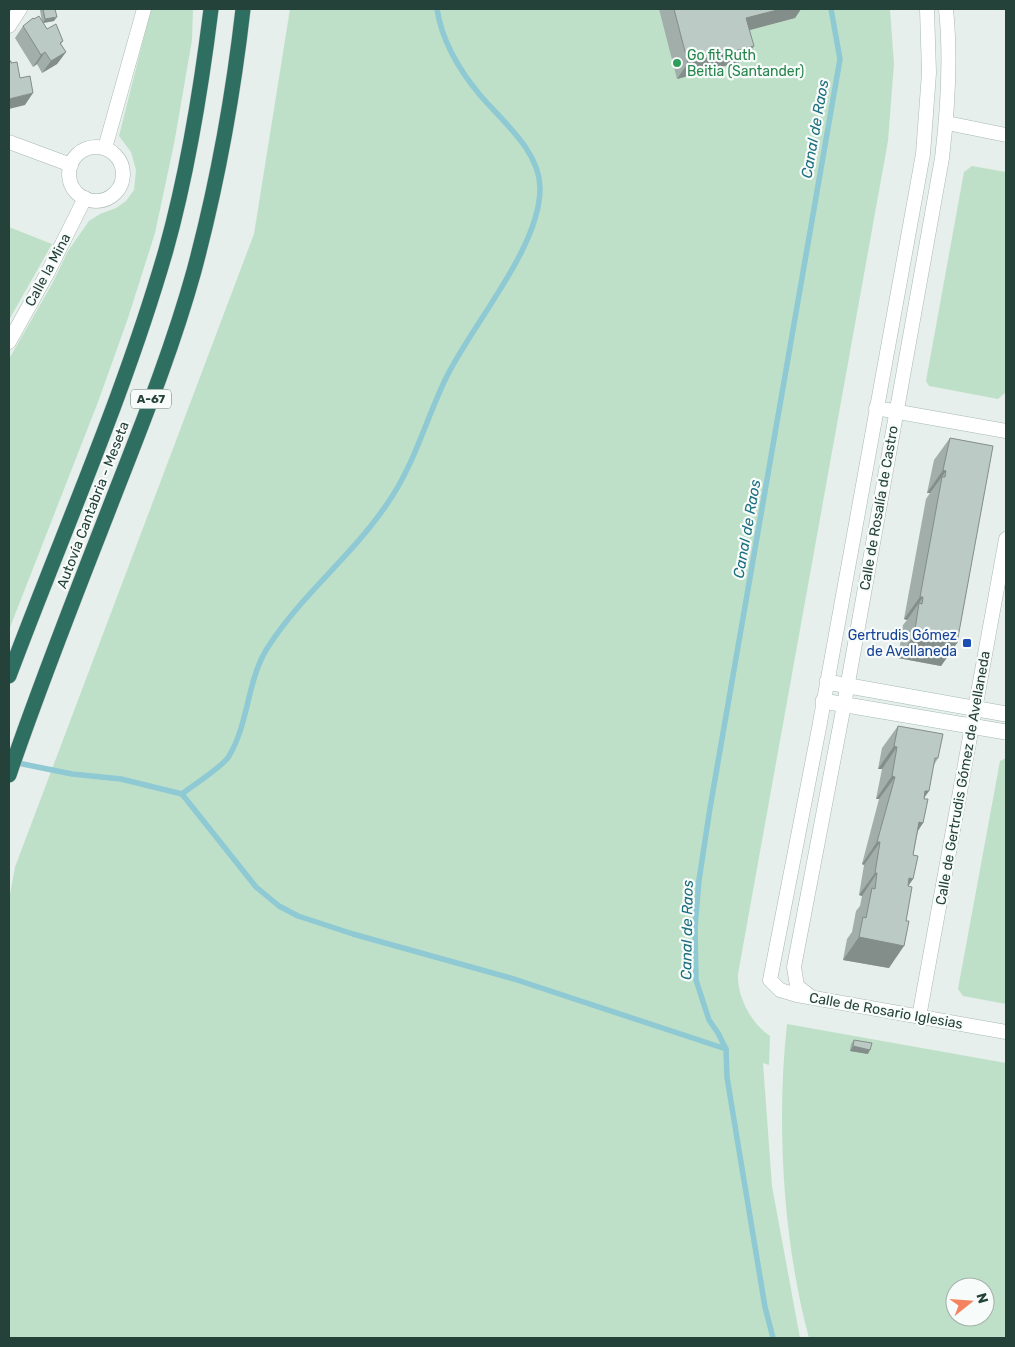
<svg xmlns="http://www.w3.org/2000/svg" width="1015" height="1347" font-family="Rubik,sans-serif">
<style>
.green{fill:#bfe0c8;fill-rule:evenodd}
.lines{fill:none;stroke-linecap:round;stroke-linejoin:round}
.stream{stroke:#8ec9d4;stroke-width:5.5}
.street-casing{stroke:#a8b8b2;stroke-width:15}
.secondary-casing{stroke:#a4bbb3;stroke-width:16}
.highway-casing{stroke:#c2cac8;stroke-width:16}
.street{stroke:#fff;stroke-width:14}
.secondary{stroke:#fff;stroke-width:15}
.highway{stroke:#2f6f62;stroke-width:15}
.wall{fill:#a1aea9}
.shaded-wall{fill:#838d89}
.building{fill:#bbcac4;stroke:#838d89}
.leisure-dot{fill:#2e9e5b;stroke:#f7fbf9;stroke-width:2}
.transit-dot{fill:#1a4fb4;stroke:#f7fbf9;stroke-width:2}
.labels{text-anchor:middle;dominant-baseline:central;stroke-width:4.5;stroke-linejoin:round;paint-order:stroke}
.shield{fill:#f7fbf9;stroke:#637a73;stroke-width:1}
.shield-label{font-size:12px;font-weight:bold;fill:#24423a}
.leisure-label{font-size:14px;fill:#27864d;stroke:#f7fbf9;text-anchor:start}
.street-label{font-size:14px;fill:#24423a;stroke:#f7fbf9}
.transit-label{font-size:14px;fill:#164399;stroke:#f7fbf9;text-anchor:end}
.water-label{font-size:15px;font-style:italic;fill:#1c6f80;stroke:#f7fbf9}
</style>
<rect width="100%" height="100%" fill="#e6efeb"/>
<g class="green">
<polygon points="151,9 193,9 192,40 174,144 155,233 128,318 98,402 9,630 9,359 52,284 68,251 89,221 100,214 116,208 126,201 134,190 136,170 131,152 119,136"/>
<path d="M 290,9 L 890,9 L 894,64 L 888,141 L 738,974 C 737,997 751,1023 770,1036 L 769,1065 L 763,1063 L 772,1186 L 800,1338 L 9,1338 L 9,900 L 15,867 L 254,234 Z"/>
<polygon points="972,166 1006,172 1006,388 1005,393 998,399 929,386 926,381 964,172"/>
<polygon points="9,227 52,244 9,320"/>
<polygon points="1006,758 1006,1004 963,996 958,989 1000,761"/>
<path d="M 787,1024 L 1006,1063 L 1006,1338 L 809,1338 C 783,1242 776,1123 787,1024 ZM 955,1287 L 985,1287 L 985,1317 L 955,1317 Z"/>
</g>
<g class="lines">
<g class="stream">
<polyline points="13,762 72,774 121,779 182,794 256,887 279,906 298,916 353,934 514,979 726,1049"/>
<path d="M 182,794 C 193,785 224,766 229,756 C 249,723 247,679 268,647 C 302,594 352,556 387,504 C 414,466 426,419 446,378 C 472,324 541,247 540,187 C 539,150 502,121 480,95 C 459,70 442,41 437,9"/>
<polyline points="773,1338 765,1307 735,1126 727,1077 726,1049 718,1033 709,1020 696,980 695,927 699,880 710,808 840,59 831,9"/>
</g>
<g class="street-casing">
<g id="street">
<polyline points="927,9 929,73 923,154 819,728 770,980 780,990 797,995 1006,1032"/>
<polyline points="9,26 20,9"/>
<polyline points="947,123 1006,135"/>
<polyline points="9,142 71,165"/>
<circle cx="96" cy="174" r="27"/>
<polyline points="105,148 144,9"/>
<polyline points="9,342 48,272 85,198"/>
<polyline points="876,408 1006,431"/>
<path d="M 811,997 L 797,986 L 794,967 L 844,705 L 942,158 C 948,108 951,58 946,9"/>
<polyline points="919,1017 1006,539"/>
</g>
</g>
<g class="secondary-casing">
<g id="secondary">
<polyline points="827,682 1006,714"/>
<polyline points="823,701 1006,732"/>
</g>
</g>
<g class="highway-casing">
<g id="highway">
<path d="M 9,676 C 62,534 124,396 166,250 C 188,171 201,90 211,9"/>
<path d="M 9,775 C 39,687 73,601 107,514 C 138,434 171,354 194,271 C 217,185 233,97 243,9"/>
</g>
</g>
<use href="#street" class="street"/>
<use href="#secondary" class="secondary"/>
<use href="#highway" class="highway"/>
</g>
<g class="wall">
<polygon points="41,9 55,9 54,21 43,23 47,29 63,41 61,44 66,52 57,64 42,73 37,64 33,67 15,38 23,26 42,22 40,10"/>
<polygon points="659,9 801,9 795,18 749,30 743,61 677,79"/>
<polygon points="950,438 957,643 941,666 898,658 903,625 907,620 904,619 926,499 930,493 927,493 934,460"/>
<polygon points="898,726 938,758 934,765 924,799 923,823 918,831 913,855 913,879 908,886 889,968 843,960 847,939 852,932 856,911 860,906 862,896 859,895 864,865 862,864 879,799 876,799 882,769 878,769 882,748"/>
<polygon points="854,1040 868,1054 850,1051 851,1044"/>
</g>
<g class="shaded-wall">
<polygon points="781,9 801,9 795,18 735,34 746,18"/>
<polygon points="57,17 54,21 43,23 45,19"/>
<polygon points="754,46 743,61 677,79 688,63"/>
<polygon points="45,52 37,64 33,67 41,55"/>
<polygon points="66,52 57,64 42,73 51,61"/>
<polygon points="33,93 25,105 9,109 9,99"/>
<polygon points="943,470 946,471 930,493 927,493"/>
<polygon points="920,597 923,597 907,620 904,619"/>
<polygon points="914,636 957,643 941,666 898,658"/>
<polygon points="894,746 897,747 882,769 878,769"/>
<polygon points="892,776 895,777 879,799 876,799"/>
<polygon points="925,791 929,791 913,814"/>
<polygon points="919,822 923,823 908,845"/>
<polygon points="877,842 880,842 864,865 862,864"/>
<polygon points="875,873 877,873 862,896 859,895"/>
<polygon points="909,878 913,879 898,901"/>
<polygon points="859,937 904,946 889,968 843,960"/>
<polygon points="853,1046 870,1050 868,1054 850,1051"/>
</g>
<g class="building">
<polygon points="43,9 55,9 57,17 45,19"/>
<polygon points="674,9 781,9 746,18 754,46 688,63"/>
<polygon points="39,16 47,29 56,24 63,41 60,43 66,52 51,61 45,52 41,55 23,26 33,18 34,19"/>
<polygon points="9,61 11,61 11,63 17,62 20,78 30,76 33,93 9,99"/>
<polygon points="950,438 993,446 957,643 914,636 919,603 922,604 923,597 920,597 942,477 945,477 946,471 943,470"/>
<polygon points="898,726 943,734 938,758 935,758 929,791 925,791 924,799 928,799 923,823 919,822 913,855 918,856 913,879 909,878 908,886 912,887 906,921 909,921 904,946 859,937 863,917 866,918 872,888 875,889 877,873 875,873 880,842 877,842 895,777 892,776 897,747 894,746"/>
<polygon points="854,1040 872,1043 870,1050 853,1046"/>
</g>
<circle class="leisure-dot" cx="677" cy="63" r="5"/>
<rect class="transit-dot" x="962" y="638" width="10" height="10" rx="2.5"/>
<g class="labels">
<rect class="shield" x="131" y="389.5" width="40" height="19" rx="4"/>
<g class="shield-label">
<text x="151" y="399">A-67</text>
</g>
<g class="leisure-label">
<text x="687" y="55">Go fit Ruth<tspan x="687" dy="16">Beitia (Santander)</tspan></text>
</g>
<g class="street-label">
<text transform="translate(48 270) rotate(-62)">Calle la Mina</text>
<text transform="translate(93 505) rotate(-69)">Autovía Cantabria - Meseta</text>
<text transform="translate(879 508) rotate(-80)">Calle de Rosalía de Castro</text>
<text transform="translate(963 778) rotate(-80)">Calle de Gertrudis Gómez de Avellaneda</text>
<text transform="translate(886 1011) rotate(10)">Calle de Rosario Iglesias</text>
</g>
<g class="transit-label">
<text x="957" y="635">Gertrudis Gómez<tspan x="957" dy="16">de Avellaneda</tspan></text>
</g>
<g class="water-label">
<text transform="translate(815 129) rotate(-80)">Canal de Raos</text>
<text transform="translate(747 529) rotate(-80)">Canal de Raos</text>
<text transform="translate(687 930) rotate(-89)">Canal de Raos</text>
</g>
</g>
<rect width="1015" height="1347" fill="none" stroke="#24423a" stroke-width="20"/>
<g transform="translate(970 1302) rotate(73)"><circle r="24" fill="#f7fbf9" stroke="#a3b1ad"/>
<path d="M0-4L9 19L0 12L-9 19Z" fill="#f4845f"/>
<text y="-8" font-size="14" font-weight="bold" text-anchor="middle" fill="#24423a">N</text>
</g>
</svg>
